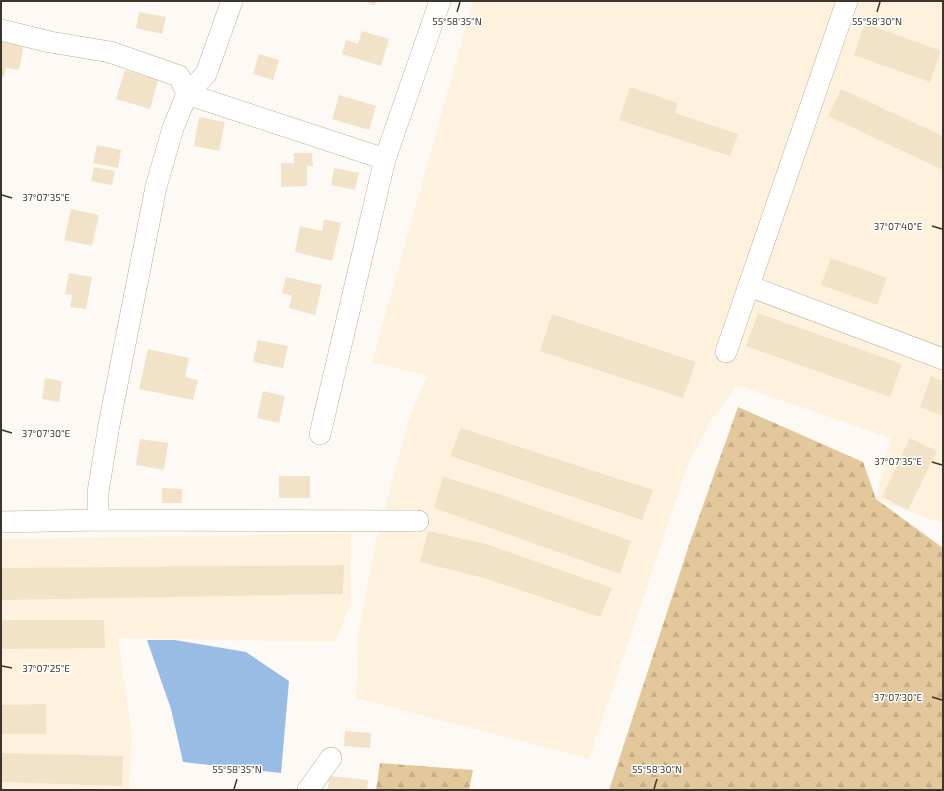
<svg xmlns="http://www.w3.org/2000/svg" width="944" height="791" font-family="'Exo 2',sans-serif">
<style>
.built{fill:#fef2de}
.forest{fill:url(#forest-firs)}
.water{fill:#99bce4}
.building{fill:#f2e2c7}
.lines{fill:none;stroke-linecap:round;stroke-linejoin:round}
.minor-casing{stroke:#bdae94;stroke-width:22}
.minor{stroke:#fff;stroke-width:21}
.ticks{fill:none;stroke:#3c352b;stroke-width:1.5}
.ticks-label{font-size:10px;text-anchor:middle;fill:#3c352b;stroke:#fff;stroke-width:3;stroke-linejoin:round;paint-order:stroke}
</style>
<defs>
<pattern id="forest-firs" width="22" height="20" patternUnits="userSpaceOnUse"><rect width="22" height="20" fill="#e3c89b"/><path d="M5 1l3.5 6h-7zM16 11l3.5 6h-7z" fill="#c4ac86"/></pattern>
</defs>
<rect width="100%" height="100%" fill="#fdfaf5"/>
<g class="built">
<polygon points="473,1 943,1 943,524 876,499 890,438 737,385 710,422 687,467 589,759 356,698 358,635 375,545 408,422 427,376 372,362"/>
<polygon points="351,533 351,603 335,642 118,638 132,734 129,790 1,790 1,539"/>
</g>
<g class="forest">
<polygon points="738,407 863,462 876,499 943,548 943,790 609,790 689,545"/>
<polygon points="380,763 473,770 469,790 376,790"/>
</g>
<polygon class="water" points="147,640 175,640 246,652 289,681 281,773 183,762 171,709"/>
<g class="building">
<polygon points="364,1 377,1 374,6"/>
<polygon points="139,12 166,17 162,34 136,28"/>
<polygon points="865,23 941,51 930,82 854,55"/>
<polygon points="362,31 389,39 381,66 342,54 346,40 358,44"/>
<polygon points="1,40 24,44 19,70 6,68 4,77 1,77"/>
<polygon points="259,54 279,60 273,80 253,74"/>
<polygon points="125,70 158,80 150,109 116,99"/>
<polygon points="630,87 678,103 675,113 738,134 730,156 619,120"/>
<polygon points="841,89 943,136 943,170 828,116"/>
<polygon points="339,95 376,106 369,130 332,119"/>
<polygon points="199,117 225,122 219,151 194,146"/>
<polygon points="97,145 121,150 118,168 93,163"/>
<polygon points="294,153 312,153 313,166 307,166 307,186 281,187 281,163 294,163"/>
<polygon points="94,167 115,171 112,185 91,181"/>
<polygon points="334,168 359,173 355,190 331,185"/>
<polygon points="71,209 99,215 92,246 64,240"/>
<polygon points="324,219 341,223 332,261 295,252 300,226 322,231"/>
<polygon points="831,258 887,278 877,305 821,285"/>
<polygon points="69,273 92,277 86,309 70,307 72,295 65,294"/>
<polygon points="286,277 322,285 315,315 289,308 292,296 282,293"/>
<polygon points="758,313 902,364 890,397 746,346"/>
<polygon points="552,314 696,362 683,398 540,351"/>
<polygon points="258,340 288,346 283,368 253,362"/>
<polygon points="148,349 189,358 185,377 198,380 193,400 139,389"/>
<polygon points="931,376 943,381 943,416 920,407"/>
<polygon points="45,378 62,381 59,402 42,399"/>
<polygon points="263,391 285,396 279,423 257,418"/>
<polygon points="461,428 653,490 642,520 450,456"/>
<polygon points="910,438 937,451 908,510 882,497"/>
<polygon points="140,439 168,443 164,470 136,465"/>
<rect x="279" y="476" width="31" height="22"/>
<polygon points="443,477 490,491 631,541 620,574 434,508"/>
<polygon points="162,488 182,489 182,503 162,503"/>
<polygon points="428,531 486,544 612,588 600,617 484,578 420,562"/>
<polygon points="344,565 343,594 1,600 1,568"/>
<polygon points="1,620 104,620 105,648 1,649"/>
<polygon points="46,704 46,734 1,734 1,705"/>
<polygon points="345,731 371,733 370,748 344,746"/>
<polygon points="1,753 123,756 122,786 1,782"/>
<polygon points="329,776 368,780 367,790 328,790"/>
</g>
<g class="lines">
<g class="minor-casing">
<g id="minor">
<polyline points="1,30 50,42 110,52 179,76 187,94 385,159 440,1"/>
<polyline points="749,286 943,359"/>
<polyline points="726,352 847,1"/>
<polyline points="320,434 385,159"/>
<polyline points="98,520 98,492 109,425 156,187 173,128 187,94 206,74 232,1"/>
<polyline points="1,522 98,520 418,521"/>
<polyline points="308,790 331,758"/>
</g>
</g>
<use href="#minor" class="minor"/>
</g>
<path class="ticks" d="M 457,12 L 460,2M 877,12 L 880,2M 2,195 L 12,198M 932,226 L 942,229M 2,430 L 12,433M 932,462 L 942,465M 2,666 L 12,668M 932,697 L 942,700M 234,789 L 237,779M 654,789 L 657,779"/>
<g class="ticks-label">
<text x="457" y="25">55°58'35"N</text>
<text x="877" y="25">55°58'30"N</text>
<text x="46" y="201">37°07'35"E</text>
<text x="898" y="230">37°07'40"E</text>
<text x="46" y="437">37°07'30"E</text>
<text x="898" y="465">37°07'35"E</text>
<text x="46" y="672">37°07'25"E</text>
<text x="898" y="701">37°07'30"E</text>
<text x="237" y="773">55°58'35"N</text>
<text x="657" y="773">55°58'30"N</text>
</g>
<rect width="944" height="791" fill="none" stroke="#3c352b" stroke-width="4"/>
</svg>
